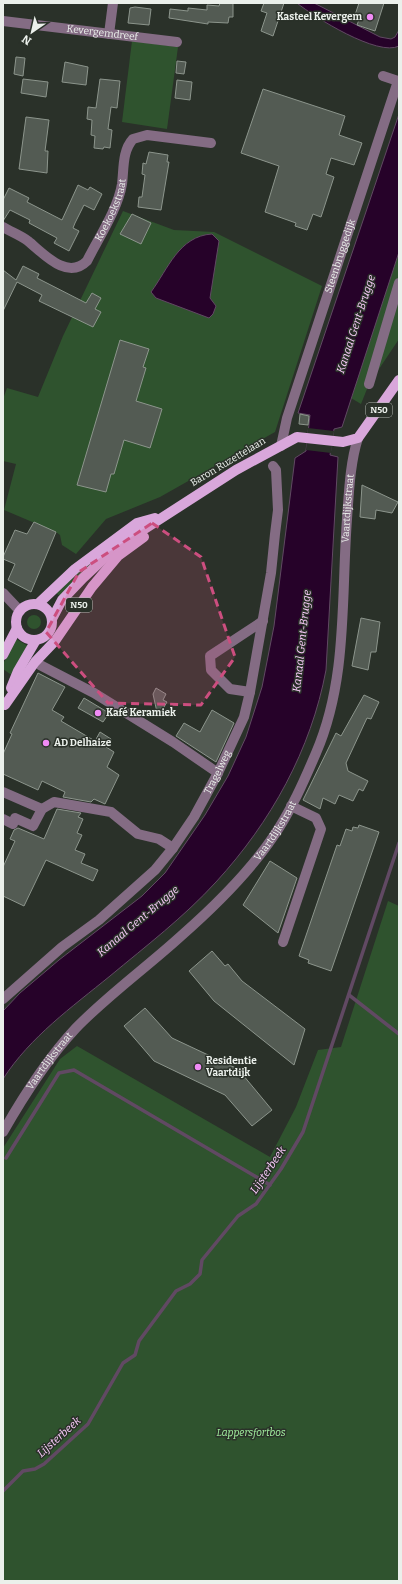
<svg xmlns="http://www.w3.org/2000/svg" width="402" height="1584" font-family="Bitter,serif">
<style>
.green{fill:#2f532e}
.water{fill:#260229;stroke:#614963}
.pier{fill:#2a3129}
.lines{fill:none;stroke-linecap:round;stroke-linejoin:round}
.stream{stroke:#614963;stroke-width:3.5}
.building{fill:#535b53;stroke:#8c958c}
.minor{stroke:#846c84;stroke-width:10}
.major{stroke:#d9a7db;stroke-width:10}
.marked{fill:#cc4e7f;fill-opacity:0.2;stroke:#cc4e7f;stroke-width:3;stroke-dasharray:8 5;stroke-linejoin:round}
.poi-dot{fill:#f08bf5;stroke:#2a3129;stroke-width:1.5}
.labels{text-anchor:middle;dominant-baseline:central;stroke-width:3;stroke-linejoin:round;paint-order:stroke}
.shield{fill:#2a3129;stroke:#b1b7b1;stroke-width:1}
.shield-label{font-size:9px;font-weight:bold;fill:#ebf0eb}
.poi-label{font-size:10px;font-weight:bold;fill:#ebf0eb;stroke:#2a3129;text-anchor:start}
.street-label{font-size:10px;fill:#ebf0eb;stroke:#2a3129}
.park-label{font-size:10px;font-style:italic;fill:#a5f5a2;stroke:#2a3129}
.water-label{font-size:11px;font-style:italic;fill:#fecfff;stroke:#2a3129}
</style>
<rect width="100%" height="100%" fill="#2a3129"/>
<g class="green">
<polygon points="132,41 178,47 167,129 122,122"/>
<polygon points="123,211 174,230 214,232 322,286 275,432 160,497 106,519 76,554 62,545 60,535 56,532 4,510 16,464 3,461 3,399 7,388 38,397 63,336"/>
<polygon points="399,252 399,339 369,384 361,404 351,398"/>
<polygon points="112,545 60,596 56,593 76,572"/>
<circle cx="34" cy="622" r="7"/>
<polygon points="16,639 28,646 22,655 13,676 3,669 3,664"/>
<polygon points="388,901 399,906 399,1581 3,1581 3,1148 60,1059 77,1046 270,1157 296,1107 318,1050 341,1047"/>
</g>
<g class="water">
<path d="M 297,3 L 314,3 L 380,37 L 391,39 L 395,37 L 399,30 L 399,46 C 378,57 314,17 297,3 Z"/>
<path d="M 399,114 L 399,252 L 342,427 L 334,429 L 330,455 L 338,457 L 326,670 C 311,750 271,822 216,882 C 184,917 146,946 110,976 C 72,1007 30,1037 3,1079 L 3,1011 L 20,993 L 59,960 L 142,896 L 165,873 L 205,815 L 228,776 L 246,737 L 262,687 L 274,626 L 295,458 L 306,451 L 310,415 L 298,413 Z"/>
<path d="M 212,234 L 219,241 L 210,298 L 216,306 L 213,314 L 209,318 L 156,298 L 151,292 C 168,269 179,236 212,234 Z"/>
</g>
<polygon class="pier" points="308,428 334,431 331,453 306,450"/>
<g class="lines">
<g class="stream">
<polyline points="349,995 399,1034"/>
<polyline points="6,1158 59,1073 74,1070 270,1185"/>
<polyline points="3,1491 23,1471 35,1469 44,1464 88,1424 123,1363 135,1355 139,1341 176,1291 190,1284 200,1274 202,1260 238,1216 256,1204 281,1169 303,1132 399,843"/>
</g>
</g>
<g class="building">
<polygon points="220,3 233,3 233,17 229,17 228,23 208,22 208,24 169,18 170,9 188,11 188,8 207,10 207,5 219,6"/>
<polygon points="264,3 284,3 273,36 261,31 267,13 261,11"/>
<polygon points="359,3 384,3 375,31 357,25 360,17 355,15"/>
<polygon points="135,7 151,9 149,25 128,23 130,8"/>
<polygon points="16,57 25,58 23,76 14,74"/>
<polygon points="177,61 186,62 184,74 176,73"/>
<polygon points="65,62 88,67 86,85 62,82"/>
<polygon points="23,79 48,82 46,97 21,93"/>
<polygon points="100,79 120,81 117,108 111,107 108,129 112,130 110,148 104,147 103,149 94,148 95,136 91,135 92,120 87,119 88,107 96,108"/>
<polygon points="177,80 192,82 190,100 175,98"/>
<polygon points="263,89 345,116 339,135 362,143 354,165 331,158 326,174 334,177 321,217 313,214 307,230 295,226 296,223 265,212 279,166 241,153"/>
<polygon points="26,117 49,120 45,151 48,151 47,173 19,169"/>
<polygon points="149,152 168,155 167,162 169,162 161,210 138,207 139,197 142,197 145,175 142,174 143,163 146,164"/>
<polygon points="78,185 88,190 90,187 102,194 94,210 84,205 75,223 73,228 79,231 69,251 54,243 57,238 29,223 30,220 10,210 3,221 3,200 9,188 29,198 27,202 62,220"/>
<polygon points="132,214 151,223 141,244 120,234"/>
<polygon points="23,266 39,274 37,278 86,303 92,293 101,298 95,309 101,312 93,327 39,301 42,295 17,282 3,311 3,270 16,280"/>
<polygon points="120,340 149,349 143,367 146,368 136,401 162,409 150,448 124,440 114,474 111,474 106,492 77,485"/>
<polygon points="300,414 309,416 308,425 299,424"/>
<polygon points="362,485 398,502 392,513 376,510 375,519 360,517"/>
<polygon points="34,522 56,532 31,592 8,580 15,564 3,559 3,557 15,530 27,534"/>
<polygon points="361,618 380,622 376,652 371,652 368,670 352,666"/>
<polygon points="38,673 65,687 52,710 64,717 61,721 95,741 100,732 111,739 106,747 114,752 107,767 119,775 105,804 94,799 91,802 63,797 65,792 42,781 38,790 3,774 3,754 12,734 10,733"/>
<polygon points="156,688 166,694 163,700 167,702 158,717 153,694"/>
<polygon points="364,695 379,702 371,719 367,718 346,763 348,771 368,781 363,791 359,789 353,801 339,795 335,804 323,798 320,809 303,800 336,733 341,736"/>
<polygon points="84,698 109,713 103,722 78,708"/>
<polygon points="212,710 234,723 216,762 176,736 184,723 200,732"/>
<polygon points="57,809 81,813 78,817 83,819 77,833 82,835 75,850 85,854 81,863 98,870 93,881 46,860 24,906 3,896 3,867 15,841 10,839 14,830 18,828 44,839"/>
<polygon points="359,825 379,832 331,971 308,963 309,960 299,956 337,845 340,846 346,829 352,831 353,827 358,828"/>
<polygon points="270,861 297,878 278,933 243,905"/>
<polygon points="212,951 225,966 228,964 242,981 305,1029 294,1065 214,1001 189,971"/>
<polygon points="145,1008 172,1038 238,1069 272,1110 252,1126 225,1095 154,1061 124,1026"/>
</g>
<g class="lines">
<g class="minor">
<path id="s1" d="M 3,21 L 177,42"/>
<polyline points="109,34 113,3"/>
<path id="s2" d="M 3,227 C 11,232 20,235 28,241 C 43,253 67,281 87,261 C 98,239 118,209 122,184 C 124,169 122,151 133,139 L 147,135 L 211,143"/>
<polyline points="369,384 399,283"/>
<path id="s3" d="M 281,446 L 287,418 L 398,81 L 383,76"/>
<polyline points="3,593 20,611"/>
<polyline points="40,665 94,693 173,742 218,773"/>
<polyline points="250,692 230,689 211,670 210,656 263,621"/>
<polyline points="3,792 42,809"/>
<polyline points="3,819 13,824 15,818 33,826 42,809 54,802 111,812 138,834 159,839 173,848"/>
<polyline points="283,942 321,829 316,818 291,806"/>
<path id="s4" d="M 3,999 L 62,947 L 99,920 L 155,870 L 173,848 L 194,817 L 218,773 L 244,717 L 250,692 L 271,573 L 275,534 L 278,510 L 276,470 L 273,466"/>
<path id="s5" d="M 3,1132 C 24,1095 47,1059 76,1028 C 108,995 147,967 181,936 C 214,907 248,874 273,837 C 291,811 304,781 316,753 C 348,679 341,598 347,519 C 349,492 350,463 358,438"/>
</g>
<g class="major">
<polyline points="38,604 75,569 137,523 155,518"/>
<circle cx="34" cy="622" r="18"/>
<polyline points="52,619 62,600 83,578 115,548 236,470 297,437 343,442 358,438 399,380"/>
<polyline points="3,655 17,628"/>
<polyline points="11,688 18,671 36,640"/>
<polyline points="5,705 35,662 55,641 92,587 118,556 144,537"/>
</g>
</g>
<path class="marked" d="M 152,523 L 201,557 L 235,657 L 201,705 L 108,703 L 46,632 L 79,572 Z"/>
<g class="poi-dot">
<circle cx="370" cy="17" r="4"/>
<circle cx="98" cy="713" r="4"/>
<circle cx="46" cy="743" r="4"/>
<circle cx="198" cy="1067" r="4"/>
</g>
<g class="labels">
<g class="shield">
<rect x="366" y="403" width="26" height="14" rx="3"/>
<rect x="66" y="598" width="26" height="14" rx="3"/>
</g>
<g class="shield-label">
<text x="379" y="410">N50</text>
<text x="79" y="605">N50</text>
</g>
<g class="poi-label">
<text x="362" y="17" text-anchor="end">Kasteel Kevergem</text>
<text x="106" y="713">Kafé Keramiek</text>
<text x="54" y="743">AD Delhaize</text>
<text x="206" y="1061">Residentie<tspan x="206" dy="12">Vaartdijk</tspan></text>
</g>
<g class="street-label">
<text stroke="none"><textPath href="#s1" startOffset="100">Kevergemdreef</textPath></text>
<text stroke="none"><textPath href="#s2" startOffset="155">Koekoekstraat</textPath></text>
<text stroke="none"><textPath href="#s3" startOffset="199">Steenbruggedijk</textPath></text>
<text transform="translate(228 462) rotate(-31)">Baron Ruzettelaan</text>
<text stroke="none"><textPath href="#s5" startOffset="745">Vaartdijkstraat</textPath></text>
<text stroke="none"><textPath href="#s4" startOffset="316">Tragelweg</textPath></text>
<text stroke="none"><textPath href="#s5" startOffset="409">Vaartdijkstraat</textPath></text>
<text stroke="none"><textPath href="#s5" startOffset="85">Vaartdijkstraat</textPath></text>
</g>
<g class="park-label">
<text x="251" y="1433">Lappersfortbos</text>
</g>
<g class="water-label">
<text transform="translate(356 324) rotate(-72)">Kanaal Gent-Brugge</text>
<text transform="translate(302 641) rotate(-84)">Kanaal Gent-Brugge</text>
<text transform="translate(138 921) rotate(-40)">Kanaal Gent-Brugge</text>
<text transform="translate(268 1170) rotate(-56)">Lijsterbeek</text>
<text transform="translate(59 1437) rotate(-42)">Lijsterbeek</text>
</g>
</g>
<rect width="402" height="1584" fill="none" stroke="#ebf0eb" stroke-width="8"/>
<g transform="translate(32 32) rotate(214)" stroke="#2a3129" stroke-width="3" paint-order="stroke">
<path d="M0-3L7 15L0 10L-7 15Z" fill="#ebf0eb"/>
<text y="-6" font-size="11" font-weight="bold" text-anchor="middle" fill="#ebf0eb">N</text>
</g>
</svg>
